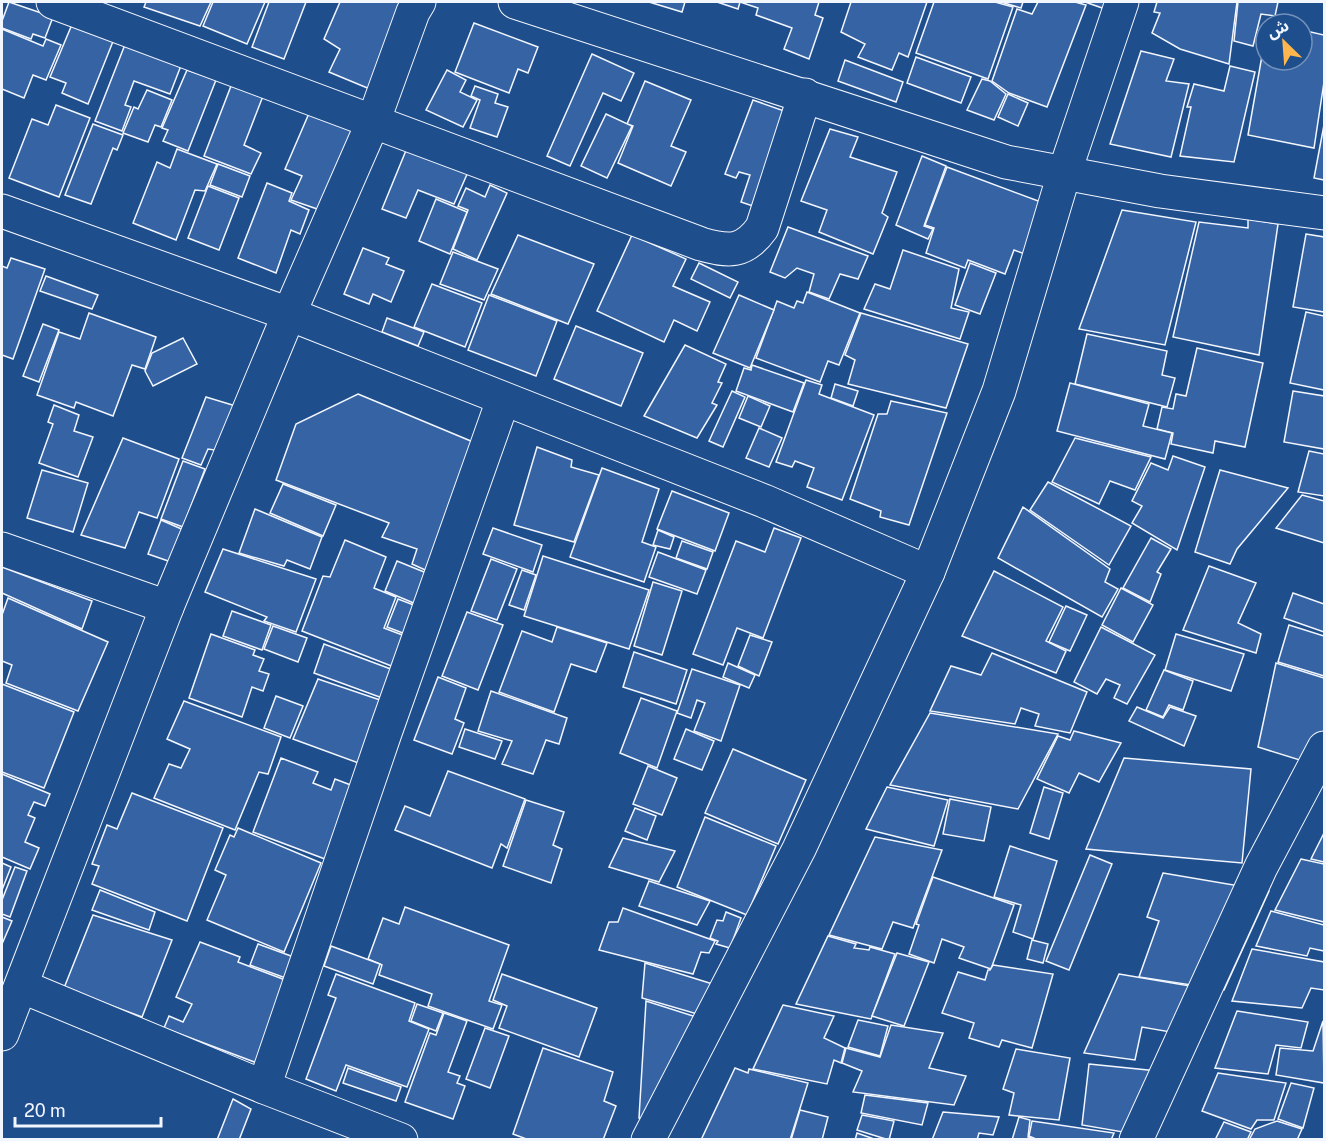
<svg xmlns="http://www.w3.org/2000/svg" width="1326" height="1141" font-family="'Public Sans','Noto Sans Arabic',sans-serif">
<style>
.building{fill:#3563a3;stroke:#f2f6ff;stroke-width:1.5}
.lines{fill:none;stroke-linecap:round;stroke-linejoin:round}
.street-casing{stroke:#f2f6ff;stroke-width:35}
.street{stroke:#1f4e8c;stroke-width:33}
</style>
<rect width="100%" height="100%" fill="#1f4e8c"/>
<g class="building">
<polygon points="9,2 53,17 45,38 33,34 31,39 2,28 2,21"/>
<polygon points="146,2 211,2 200,26 144,7"/>
<polygon points="213,2 265,2 247,44 203,26"/>
<polygon points="269,2 306,2 284,59 252,47"/>
<polygon points="340,2 413,2 377,92 329,72 340,49 324,39"/>
<polygon points="649,2 685,2 682,12"/>
<polygon points="717,2 819,2 815,15 823,18 809,59 784,49 792,28 756,15 758,8 740,2 738,9"/>
<polygon points="851,2 927,2 908,57 899,53 892,70 858,57 865,44 841,32"/>
<polygon points="934,2 995,2 1013,7 988,79 916,53"/>
<polygon points="1001,2 1023,2 1021,8"/>
<polygon points="1038,2 1075,2 1086,5 1047,107 1009,93 992,81 1017,9 1032,14"/>
<polygon points="1085,2 1130,2 1125,16"/>
<polygon points="1157,2 1237,2 1229,64 1180,49 1152,33 1160,13 1154,12"/>
<polygon points="1238,2 1278,2 1275,16 1261,14 1253,46 1234,41"/>
<polygon points="73,22 114,39 88,104 62,93 66,83 50,77"/>
<polygon points="474,23 538,47 528,73 518,69 509,93 455,72"/>
<polygon points="2,29 43,46 46,39 61,45 46,80 33,75 24,98 2,89"/>
<polygon points="1302,30 1324,35 1324,82 1314,148 1248,135 1266,33 1266,60 1302,60"/>
<polygon points="126,42 182,63 170,94 134,81 125,105 131,107 122,131 95,121"/>
<polygon points="1141,51 1174,59 1166,81 1189,84 1171,157 1110,144"/>
<polygon points="592,54 634,73 621,101 603,93 570,166 547,156"/>
<polygon points="916,57 971,77 961,103 907,83"/>
<polygon points="845,60 903,82 896,102 838,81"/>
<polygon points="1230,66 1255,72 1234,162 1180,156 1191,107 1187,107 1194,84 1224,91"/>
<polygon points="187,70 216,80 188,151 163,141 168,130 162,128"/>
<polygon points="447,70 466,80 460,92 477,100 463,127 426,110"/>
<polygon points="982,79 990,81 1006,94 994,120 967,110"/>
<polygon points="645,81 691,100 671,146 686,152 671,186 618,163 633,126 627,124"/>
<polygon points="231,86 263,96 244,145 261,153 251,174 204,156"/>
<polygon points="475,86 498,94 495,103 508,107 497,137 470,128 480,100 471,96"/>
<polygon points="147,90 172,100 161,127 155,125 148,142 123,133 134,107 138,109"/>
<polygon points="1008,94 1028,103 1018,126 998,117"/>
<polygon points="753,100 804,118 771,212 741,202 750,175 739,172 736,178 725,174"/>
<polygon points="56,105 90,118 59,197 9,178 32,119 48,125"/>
<polygon points="310,111 358,131 326,212 291,200 302,176 285,169"/>
<polygon points="606,114 632,126 607,178 581,166"/>
<polygon points="93,124 123,135 117,150 113,148 91,204 65,195"/>
<polygon points="1324,125 1324,180 1314,178"/>
<polygon points="830,129 858,137 850,157 897,172 882,213 888,217 873,254 819,232 827,210 801,201"/>
<polygon points="407,148 468,172 454,204 418,190 406,218 382,209"/>
<polygon points="177,149 217,164 205,191 195,190 176,240 133,223 157,162 170,168"/>
<polygon points="922,156 946,166 924,226 933,229 928,239 896,225"/>
<polygon points="218,164 250,176 242,197 210,185"/>
<polygon points="947,167 1049,205 1030,256 1014,250 1005,274 968,260 965,268 926,253 934,228 925,225"/>
<polygon points="267,183 292,193 289,201 309,210 300,234 291,230 276,273 238,258"/>
<polygon points="490,185 507,193 477,260 453,249 468,210 458,206 466,188 485,197"/>
<polygon points="208,186 239,198 219,250 188,238"/>
<polygon points="436,199 467,212 450,254 419,241"/>
<polygon points="1122,210 1196,222 1165,345 1079,329"/>
<polygon points="1248,219 1278,224 1259,355 1173,337 1199,222 1248,228"/>
<polygon points="788,227 868,256 858,279 840,274 829,299 809,292 814,274 797,268 785,278 770,272"/>
<polygon points="1306,234 1324,237 1324,312 1293,307"/>
<polygon points="518,235 594,264 568,324 491,294"/>
<polygon points="632,235 686,259 673,286 710,302 697,331 674,320 664,342 597,311"/>
<polygon points="363,248 389,258 386,264 404,271 391,302 373,294 369,304 344,294"/>
<polygon points="903,250 959,269 951,308 969,312 960,339 864,309 875,284 890,289"/>
<polygon points="453,252 498,269 484,300 440,284"/>
<polygon points="11,258 45,269 13,359 2,355 2,266 7,268"/>
<polygon points="699,263 738,282 730,298 691,279"/>
<polygon points="970,263 996,273 980,314 955,305"/>
<polygon points="46,276 98,295 92,309 40,291"/>
<polygon points="432,284 482,303 465,347 414,327"/>
<polygon points="807,292 860,313 839,365 828,361 820,382 756,358 777,301 794,308 797,301 803,303"/>
<polygon points="489,295 557,321 536,376 468,350"/>
<polygon points="739,295 774,310 750,368 713,353"/>
<polygon points="1306,312 1324,316 1324,390 1290,383"/>
<polygon points="89,313 156,337 145,369 132,365 113,416 76,402 74,408 37,395 59,332 80,339"/>
<polygon points="861,313 968,344 946,408 848,384 855,360 845,355"/>
<polygon points="387,318 424,332 418,346 382,332"/>
<polygon points="43,324 59,330 39,382 23,376"/>
<polygon points="576,326 643,353 621,406 554,379"/>
<polygon points="1087,334 1167,351 1162,375 1175,378 1167,407 1075,384"/>
<polygon points="183,338 197,364 153,386 145,371 152,353"/>
<polygon points="685,345 726,364 718,382 722,383 712,403 717,405 697,438 644,416"/>
<polygon points="1197,348 1263,363 1245,447 1215,441 1213,453 1171,444 1173,433 1157,429 1162,407 1173,409 1176,394 1186,396"/>
<polygon points="752,365 804,383 793,412 736,391 744,368 751,370"/>
<polygon points="806,380 822,385 819,394 874,415 842,500 807,487 814,468 795,461 792,467 776,462"/>
<polygon points="1070,383 1149,404 1143,426 1172,433 1165,459 1057,431"/>
<polygon points="835,384 858,391 853,406 831,398"/>
<polygon points="732,391 745,397 723,447 709,441"/>
<polygon points="1293,391 1324,396 1324,449 1284,442"/>
<polygon points="358,394 478,444 434,574 412,564 417,549 382,537 389,523 276,480 296,424"/>
<polygon points="748,396 770,406 761,427 739,418"/>
<polygon points="206,397 239,407 221,451 208,449 201,465 182,458"/>
<polygon points="891,401 947,413 909,525 880,517 881,511 850,499 878,414 887,414"/>
<polygon points="54,405 79,415 74,431 93,437 78,477 39,463 53,424 48,422"/>
<polygon points="759,428 782,438 769,467 746,458"/>
<polygon points="123,438 179,459 157,518 139,512 125,548 81,535"/>
<polygon points="1075,438 1151,457 1135,490 1110,481 1099,504 1052,482"/>
<polygon points="537,447 572,460 571,467 599,475 574,542 514,525"/>
<polygon points="1309,451 1324,454 1324,496 1298,492"/>
<polygon points="1173,456 1205,467 1177,550 1132,523 1142,506 1132,501 1151,463 1168,470"/>
<polygon points="183,461 205,469 183,527 161,519"/>
<polygon points="602,468 659,489 642,542 656,547 644,582 570,557"/>
<polygon points="42,470 88,483 73,532 27,518"/>
<polygon points="1220,470 1288,488 1237,549 1230,564 1195,552"/>
<polygon points="1048,482 1131,526 1109,565 1030,510"/>
<polygon points="283,484 336,505 323,536 270,513"/>
<polygon points="672,491 729,513 715,551 657,529"/>
<polygon points="1302,495 1324,501 1324,543 1276,528"/>
<polygon points="1023,507 1110,569 1105,582 1118,589 1102,617 998,558"/>
<polygon points="255,509 322,537 310,569 287,560 284,566 239,553"/>
<polygon points="161,520 186,531 174,563 148,554"/>
<polygon points="493,528 542,545 533,572 483,554"/>
<polygon points="774,528 801,538 763,638 737,628 723,665 693,654 736,541 765,552"/>
<polygon points="658,530 674,537 670,549 653,545"/>
<polygon points="1151,538 1171,549 1157,572 1161,574 1150,602 1123,588"/>
<polygon points="345,540 386,557 374,588 396,597 384,628 405,636 394,667 302,631 323,576 330,577"/>
<polygon points="682,541 713,552 707,569 676,558"/>
<polygon points="223,549 316,579 296,632 264,621 267,617 205,592"/>
<polygon points="658,552 706,570 697,594 649,577"/>
<polygon points="543,556 649,590 629,649 524,616"/>
<polygon points="491,559 517,569 497,620 471,611"/>
<polygon points="397,561 429,574 416,604 385,591"/>
<polygon points="1209,566 1256,583 1238,623 1261,634 1256,653 1183,630"/>
<polygon points="2,567 92,601 82,629 2,593"/>
<polygon points="522,570 536,575 524,610 509,605"/>
<polygon points="994,571 1063,607 1046,641 1066,651 1056,673 962,636"/>
<polygon points="653,582 682,591 662,655 634,646"/>
<polygon points="1121,588 1153,605 1133,642 1102,625"/>
<polygon points="1293,593 1324,604 1324,632 1284,618"/>
<polygon points="8,598 108,642 78,711 6,683 12,665 2,661 2,615"/>
<polygon points="398,599 419,607 408,635 387,627"/>
<polygon points="1066,606 1087,615 1070,651 1049,642"/>
<polygon points="232,611 271,625 262,650 223,636"/>
<polygon points="467,612 503,625 478,690 442,676"/>
<polygon points="1289,625 1324,636 1324,676 1278,662"/>
<polygon points="273,626 307,638 298,662 264,649"/>
<polygon points="557,627 607,643 596,672 571,664 554,712 499,692 522,631 552,642"/>
<polygon points="1101,627 1155,655 1127,704 1114,698 1120,685 1106,679 1097,694 1074,682"/>
<polygon points="211,634 255,650 253,655 264,659 259,671 269,674 263,691 252,687 242,717 189,698"/>
<polygon points="1176,634 1244,654 1231,691 1165,670"/>
<polygon points="750,635 772,642 759,676 738,666"/>
<polygon points="324,644 396,671 385,699 314,673"/>
<polygon points="634,652 687,670 676,704 623,687"/>
<polygon points="992,653 1087,692 1070,733 1035,726 1039,714 1021,708 1015,724 930,711 951,666 981,675"/>
<polygon points="728,663 755,675 749,688 723,677"/>
<polygon points="1276,663 1324,678 1324,741 1306,762 1258,747"/>
<polygon points="692,669 740,685 721,741 694,731 705,703 697,700 691,718 677,713"/>
<polygon points="1164,670 1193,681 1183,710 1169,705 1163,717 1146,710"/>
<polygon points="438,677 466,688 455,719 464,723 452,754 414,740"/>
<polygon points="318,679 386,702 364,765 293,739"/>
<polygon points="2,684 74,712 44,788 2,772"/>
<polygon points="491,691 567,718 559,744 546,740 533,774 502,764 512,741 478,731"/>
<polygon points="276,696 303,706 290,738 264,728"/>
<polygon points="641,698 677,711 657,768 620,753"/>
<polygon points="184,701 281,737 268,774 259,772 235,830 154,798 169,764 181,768 190,749 167,739"/>
<polygon points="1137,707 1163,718 1170,707 1196,716 1184,746 1129,721"/>
<polygon points="930,713 1058,734 1018,809 890,785"/>
<polygon points="465,729 502,741 495,759 459,747"/>
<polygon points="686,729 714,741 702,770 674,759"/>
<polygon points="1074,731 1121,743 1099,782 1079,773 1069,793 1037,779 1058,736 1070,740"/>
<polygon points="733,749 806,780 778,844 705,813"/>
<polygon points="281,758 318,772 313,783 331,790 335,779 369,792 333,862 253,832"/>
<polygon points="1124,758 1251,769 1242,863 1086,849"/>
<polygon points="648,766 677,778 662,815 633,804"/>
<polygon points="448,771 525,799 507,848 501,844 492,868 395,830 405,806 430,816"/>
<polygon points="2,774 50,794 45,806 34,802 28,815 35,818 25,842 39,848 30,869 2,857"/>
<polygon points="887,787 948,800 934,846 866,829"/>
<polygon points="1044,787 1063,793 1049,839 1030,833"/>
<polygon points="132,793 223,828 187,921 92,884 99,866 92,864 107,825 117,829"/>
<polygon points="950,799 991,807 984,841 943,834"/>
<polygon points="526,800 564,812 553,845 562,849 551,883 503,866"/>
<polygon points="635,808 656,816 647,840 625,831"/>
<polygon points="705,817 776,846 747,915 677,887"/>
<polygon points="238,828 321,863 284,952 207,920 226,875 215,870 230,835 234,837"/>
<polygon points="1324,833 1324,862 1311,859"/>
<polygon points="875,837 942,850 913,928 893,922 882,949 829,935"/>
<polygon points="623,838 675,851 659,882 609,867"/>
<polygon points="1010,846 1057,861 1033,939 1013,932 1021,905 994,897"/>
<polygon points="1090,855 1112,864 1069,970 1046,961"/>
<polygon points="1301,859 1324,864 1324,922 1275,910"/>
<polygon points="2,863 11,867 2,890"/>
<polygon points="15,867 27,871 10,917 2,914 2,900"/>
<polygon points="1163,873 1269,891 1224,990 1139,977 1159,921 1147,917"/>
<polygon points="933,877 1014,905 991,969 959,958 964,947 942,939 934,963 909,954 919,925 916,924"/>
<polygon points="649,881 710,901 697,925 639,906"/>
<polygon points="100,890 155,912 149,930 92,910"/>
<polygon points="405,907 509,945 489,1001 502,1005 493,1029 428,1006 432,994 379,975 382,965 368,959 383,918 399,924"/>
<polygon points="623,908 715,941 709,953 701,952 693,974 599,950 609,922 618,922"/>
<polygon points="1271,911 1324,925 1324,951 1310,948 1307,956 1256,946"/>
<polygon points="726,912 741,918 730,948 716,944 718,941 710,938 717,920 723,921"/>
<polygon points="93,915 172,940 142,1017 64,988"/>
<polygon points="2,917 12,921 2,944"/>
<polygon points="828,936 856,944 854,948 869,950 870,947 895,954 871,1019 796,1004"/>
<polygon points="1032,940 1048,944 1043,963 1027,959"/>
<polygon points="200,942 240,957 238,962 288,981 257,1063 164,1028 169,1016 183,1022 192,1004 176,997"/>
<polygon points="258,944 313,964 305,985 250,965"/>
<polygon points="331,946 380,964 373,984 324,966"/>
<polygon points="1252,949 1324,962 1324,990 1311,988 1302,1008 1232,1001"/>
<polygon points="897,953 929,962 904,1026 872,1016"/>
<polygon points="645,963 732,990 718,1020 642,998"/>
<polygon points="993,965 1053,974 1032,1048 1002,1040 999,1047 969,1038 974,1023 942,1013 958,972 985,980 988,970 990,970"/>
<polygon points="336,974 415,1003 409,1021 429,1029 407,1087 346,1065 336,1091 306,1079 336,998 328,995"/>
<polygon points="502,974 597,1008 579,1057 499,1028 507,1006 493,1000"/>
<polygon points="1119,974 1202,988 1182,1034 1142,1027 1135,1060 1084,1053"/>
<polygon points="646,1001 715,1023 668,1132 639,1118"/>
<polygon points="417,1004 443,1013 436,1031 411,1021"/>
<polygon points="783,1005 834,1016 824,1038 845,1048 841,1063 834,1060 827,1084 753,1069"/>
<polygon points="1237,1011 1308,1022 1301,1048 1276,1045 1268,1074 1215,1068"/>
<polygon points="444,1013 467,1021 448,1072 460,1076 457,1083 465,1086 453,1119 405,1102 430,1033 436,1035"/>
<polygon points="858,1020 888,1026 880,1056 848,1047"/>
<polygon points="1323,1021 1324,1083 1276,1075 1280,1048 1313,1051"/>
<polygon points="891,1025 943,1033 929,1068 966,1076 954,1105 853,1092 862,1071 842,1063 846,1048 880,1057"/>
<polygon points="485,1028 509,1036 490,1088 466,1079"/>
<polygon points="543,1048 613,1072 604,1101 616,1106 603,1140 529,1140 513,1134"/>
<polygon points="1016,1049 1070,1058 1059,1120 1009,1115 1014,1093 1003,1089"/>
<polygon points="1089,1064 1177,1073 1152,1137 1082,1125"/>
<polygon points="348,1068 401,1087 396,1101 343,1083"/>
<polygon points="735,1068 748,1073 749,1069 808,1083 790,1140 701,1140"/>
<polygon points="1218,1073 1286,1083 1274,1120 1257,1120 1251,1129 1202,1111"/>
<polygon points="1291,1083 1314,1088 1303,1128 1278,1119"/>
<polygon points="865,1095 928,1103 922,1125 861,1113"/>
<polygon points="233,1099 251,1109 239,1140 217,1140"/>
<polygon points="800,1110 828,1117 822,1140 791,1140"/>
<polygon points="943,1112 999,1117 993,1135 979,1133 977,1140 932,1140"/>
<polygon points="862,1115 894,1121 889,1140 857,1130"/>
<polygon points="1019,1117 1030,1120 1028,1137 1037,1140 1012,1140"/>
<polygon points="1032,1121 1114,1133 1111,1140 1038,1140 1029,1136"/>
<polygon points="1277,1121 1302,1129 1297,1140 1249,1140 1255,1129"/>
<polygon points="1224,1122 1251,1132 1247,1140 1215,1140"/>
<polygon points="857,1133 877,1140 855,1140"/>
</g>
<g class="lines">
<g class="street-casing">
<g id="street">
<path d="M 53,2 L 701,244 C 729,252 744,253 762,228 L 805,95"/>
<polyline points="515,2 1006,162 1160,191 1324,213"/>
<polyline points="2,211 289,314 764,501 928,572"/>
<polyline points="2,549 167,607"/>
<polyline points="21,986 264,1087 401,1140"/>
<polyline points="2,1034 167,607 289,314 373,122 413,12 419,2"/>
<polyline points="264,1087 385,733 503,400"/>
<polyline points="648,1140 799,849 928,572 999,391 1064,174 1122,2"/>
<polyline points="1136,1140 1261,867 1324,748"/>
</g>
</g>
<use href="#street" class="street"/>
</g>
<rect width="1326" height="1141" fill="none" stroke="#f2f6ff" stroke-width="6"/>
<g transform="translate(1284 42) rotate(335)"><circle r="28" fill="#1f4e8c" stroke="#7391ba" stroke-width="1.5"/>
<path d="M0-4.5L10 22L0 15L-10 22Z" fill="#ffb74d"/>
<text y="-9" font-size="16" font-weight="bold" text-anchor="middle" fill="#f2f6ff">ش</text>
</g>
<path d="M15 1117v9h146v-9" fill="none" stroke="#f2f6ff" stroke-width="3"/>
<text x="24" y="1117" font-size="18" fill="#f2f6ff" stroke="#1f4e8c" stroke-width="4.5" paint-order="stroke">20 m</text>
</svg>
